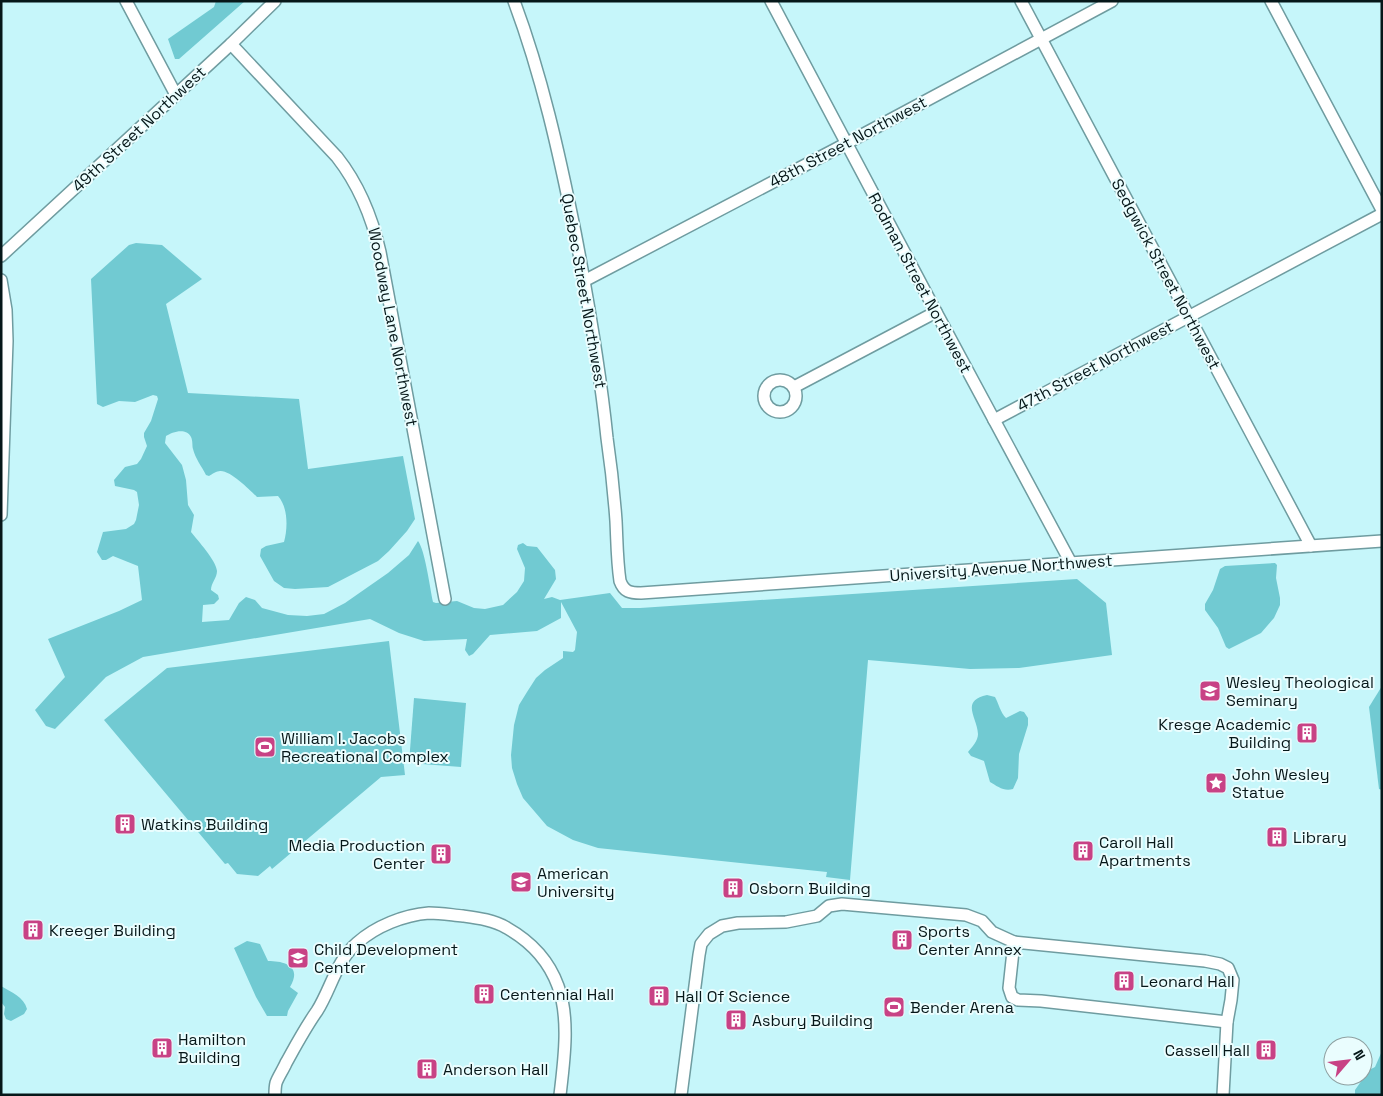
<svg xmlns="http://www.w3.org/2000/svg" width="1383" height="1096" font-family="'Space Grotesk',sans-serif">
<style>
.green{fill:#71cad2}
.lines{fill:none;stroke-linecap:round;stroke-linejoin:round}
.minor-casing{stroke:#6f9ca0;stroke-width:14}
.minor{stroke:#fff;stroke-width:11}
.labels{text-anchor:middle;dominant-baseline:central;stroke-width:4;stroke-linejoin:round;paint-order:stroke}
.street-label{font-size:16px;fill:#061719;stroke:#eafdfe}
.poi-label{font-size:16px;fill:#061719;stroke:#eafdfe;text-anchor:start}
</style>
<rect width="100%" height="100%" fill="#c6f6fa"/>
<g class="green">
<polygon points="216,1 245,1 179,59 175,59 168,39 214,7"/>
<path d="M 136,243 L 162,245 L 202,279 L 166,304 L 188,393 L 299,399 L 308,469 L 403,456 L 415,519 L 407,531 L 389,551 L 378,561 L 328,587 L 295,589 L 284,588 L 274,581 L 260,556 L 261,549 L 266,546 L 284,542 C 288,528 288,507 278,496 L 257,497 C 250,490 230,470 220,471 C 217,471 212,474 209,476 L 206,475 C 202,467 195,458 193,449 C 192,446 193,441 191,437 C 186,427 172,432 166,436 L 165,443 L 182,465 L 186,480 L 188,505 L 194,515 L 191,532 C 198,541 216,560 217,571 C 217,578 211,583 211,590 L 218,595 L 219,599 L 214,604 L 203,605 L 202,622 L 229,620 L 239,603 L 246,597 L 255,600 L 262,608 L 288,615 L 307,616 L 324,614 L 345,603 L 388,573 L 409,555 L 418,541 C 425,550 430,588 433,602 L 436,603 L 457,601 L 474,608 L 485,609 L 503,605 L 517,592 L 524,581 L 525,568 L 517,549 L 518,545 L 523,543 L 527,546 L 537,547 L 555,570 L 556,579 L 544,599 L 552,597 L 560,600 L 610,593 L 622,608 L 640,608 L 1077,579 L 1106,603 L 1112,655 L 1019,668 L 970,669 L 868,660 L 850,880 L 826,877 L 827,872 L 598,848 L 573,840 L 547,826 L 523,798 L 517,784 L 512,768 L 511,755 L 514,725 L 519,705 L 527,692 L 536,678 L 545,670 L 563,658 L 563,651 L 573,652 L 575,650 L 577,632 L 561,602 L 561,618 L 537,631 L 490,635 L 473,654 L 469,656 L 465,650 L 467,639 L 424,641 L 399,633 L 370,619 L 143,657 L 106,677 L 55,729 L 46,726 L 35,710 L 65,677 L 48,639 L 119,611 L 142,600 L 138,566 L 113,556 L 106,560 L 102,560 L 97,552 L 103,532 L 126,529 L 134,524 L 136,520 L 139,505 L 137,492 L 134,490 L 115,486 L 114,480 L 125,467 L 137,464 L 141,459 L 147,446 L 144,437 L 144,433 L 151,421 L 158,399 L 157,396 L 153,395 L 135,402 L 119,401 L 103,407 L 97,404 L 91,279 L 129,245 Z"/>
<polygon points="1275,563 1277,565 1276,578 1280,598 1280,605 1274,618 1261,633 1229,649 1226,647 1218,628 1205,610 1205,604 1213,590 1220,569 1225,566"/>
<polygon points="389,641 405,775 381,777 272,869 270,866 258,876 237,874 228,863 225,864 104,720 167,668"/>
<polygon points="1382,686 1382,790 1379,789 1369,707"/>
<path d="M 987,695 L 995,697 C 999,704 1000,712 1006,718 L 1020,711 L 1024,712 L 1028,718 L 1028,725 L 1019,754 L 1018,778 L 1013,789 C 1004,792 997,786 990,782 L 984,761 L 971,756 L 968,752 C 972,747 978,741 978,734 C 977,717 960,701 987,695 Z"/>
<polygon points="414,698 466,703 461,767 409,763"/>
<path d="M 247,941 L 260,944 L 268,961 C 286,961 302,967 290,987 L 298,993 L 288,1011 L 287,1016 L 267,1016 L 256,997 L 234,948 Z"/>
<path d="M 1,986 C 11,992 24,997 27,1009 L 24,1014 L 11,1021 L 6,1019 L 4,1014 L 5,1007 L 1,1002 Z"/>
<polygon points="1382,1051 1382,1095 1355,1095 1355,1090 1369,1070 1375,1067"/>
</g>
<g class="lines">
<g class="minor-casing">
<g id="minor">
<polyline points="126,1 176,95"/>
<path d="M 514,1 C 542,76 559,153 575,232 C 588,300 600,369 607,438 C 611,465 614,493 616,521 C 617,541 617,561 620,581 C 624,592 630,593 641,593 L 1382,541"/>
<polyline points="771,1 936,312 1071,563"/>
<polyline points="1021,1 1311,546"/>
<polyline points="1271,1 1382,210"/>
<path d="M 231,44 L 337,157 C 359,185 372,217 380,252 L 445,599"/>
<polyline points="1,256 231,44 275,1"/>
<polyline points="1,280 6,310 7,341 1,515"/>
<polyline points="584,281 834,150 1112,1"/>
<circle cx="780" cy="396" r="16"/>
<polyline points="794,387 936,312"/>
<polyline points="994,420 1382,214"/>
<polyline points="1014,942 1009,988 1012,997 1018,1000 1041,1001 1227,1022"/>
<path d="M 275,1095 C 275,1091 275,1087 276,1083 C 278,1077 283,1070 286,1063 C 296,1045 305,1028 317,1011 C 331,989 336,961 357,943 C 376,926 404,915 429,913 C 440,913 452,915 463,916 C 478,918 494,920 507,928 C 530,941 549,961 558,986 C 570,1018 564,1061 560,1095"/>
<polyline points="681,1095 699,955 701,944 709,934 722,926 738,923 786,922 817,916 829,906 842,904 966,915 982,921 992,932 1014,942 1205,961 1220,964 1228,968 1233,980 1231,1000 1227,1022 1223,1095"/>
</g>
</g>
<use href="#minor" class="minor"/>
</g>
<defs>
<g id="university-square" transform="scale(1.125)"><rect x="-9" y="-9" width="18" height="18" rx="4" fill="#c84285" stroke="#eafdfe"/><path d="M0-5L7-2L0 1L-7-2ZM-4 1L0 2.5L4 1V4Q0 6-4 4Z" fill="#fff"/></g>
<g id="building-square" transform="scale(1.125)"><rect x="-9" y="-9" width="18" height="18" rx="4" fill="#c84285" stroke="#eafdfe"/><path d="M-4-6H4V6H1V3H-1V6H-4ZM-2.5-4.3h1.7v1.8h-1.7ZM.8-4.3h1.7v1.8H.8ZM-2.5-1h1.7V.8h-1.7ZM.8-1h1.7V.8H.8Z" fill="#fff"/></g>
<g id="stadium-square" transform="scale(1.125)"><rect x="-9" y="-9" width="18" height="18" rx="4" fill="#c84285" stroke="#eafdfe"/><path d="M0-5a6.5 5 0 1 0 0 10a6.5 5 0 1 0 0-10ZM-3.5-1.8h7v3.6h-7Z" fill="#fff"/></g>
<g id="sight-square" transform="scale(1.125)"><rect x="-9" y="-9" width="18" height="18" rx="4" fill="#c84285" stroke="#eafdfe"/><path d="M0-6L1.8-2.2L6-1.7L2.9 1.2L3.7 5.4L0 3.3L-3.7 5.4L-2.9 1.2L-6-1.7L-1.8-2.2Z" fill="#fff"/></g>
<g id="school-square" transform="scale(1.125)"><rect x="-9" y="-9" width="18" height="18" rx="4" fill="#c84285" stroke="#eafdfe"/><path d="M0-5L7-2L0 1L-7-2ZM-4 1L0 2.5L4 1V4Q0 6-4 4Z" fill="#fff"/></g>
</defs>
<g fill-rule="evenodd">
<use href="#university-square" x="1210" y="691"/>
<use href="#building-square" x="1307" y="733"/>
<use href="#stadium-square" x="265" y="747"/>
<use href="#sight-square" x="1216" y="783"/>
<use href="#building-square" x="125" y="824"/>
<use href="#building-square" x="1277" y="837"/>
<use href="#building-square" x="1083" y="851"/>
<use href="#building-square" x="441" y="854"/>
<use href="#university-square" x="521" y="882"/>
<use href="#building-square" x="733" y="888"/>
<use href="#building-square" x="33" y="930"/>
<use href="#building-square" x="902" y="940"/>
<use href="#school-square" x="298" y="958"/>
<use href="#building-square" x="1124" y="981"/>
<use href="#building-square" x="484" y="994"/>
<use href="#building-square" x="659" y="996"/>
<use href="#stadium-square" x="894" y="1007"/>
<use href="#building-square" x="736" y="1020"/>
<use href="#building-square" x="162" y="1048"/>
<use href="#building-square" x="1266" y="1050"/>
<use href="#building-square" x="427" y="1069"/>
</g>
<g class="labels">
<g class="street-label">
<text transform="translate(139 129) rotate(-43)">49th Street Northwest</text>
<text transform="translate(848 142) rotate(-28)">48th Street Northwest</text>
<text transform="translate(1166 274) rotate(62)">Sedgwick Street Northwest</text>
<text transform="translate(920 283) rotate(62)">Rodman Street Northwest</text>
<text transform="translate(584 291) rotate(80)">Quebec Street Northwest</text>
<text transform="translate(393 327) rotate(79)">Woodway Lane Northwest</text>
<text transform="translate(1095 366) rotate(-28)">47th Street Northwest</text>
<text transform="translate(1001 568) rotate(-4)">University Avenue Northwest</text>
</g>
<g class="poi-label">
<text x="1226" y="682">Wesley Theological<tspan x="1226" dy="18">Seminary</tspan></text>
<text x="1291" y="724" text-anchor="end">Kresge Academic<tspan x="1291" dy="18">Building</tspan></text>
<text x="281" y="738">William I. Jacobs<tspan x="281" dy="18">Recreational Complex</tspan></text>
<text x="1232" y="774">John Wesley<tspan x="1232" dy="18">Statue</tspan></text>
<text x="141" y="824">Watkins Building</text>
<text x="1293" y="837">Library</text>
<text x="1099" y="842">Caroll Hall<tspan x="1099" dy="18">Apartments</tspan></text>
<text x="425" y="845" text-anchor="end">Media Production<tspan x="425" dy="18">Center</tspan></text>
<text x="537" y="873">American<tspan x="537" dy="18">University</tspan></text>
<text x="749" y="888">Osborn Building</text>
<text x="49" y="930">Kreeger Building</text>
<text x="918" y="931">Sports<tspan x="918" dy="18">Center Annex</tspan></text>
<text x="314" y="949">Child Development<tspan x="314" dy="18">Center</tspan></text>
<text x="1140" y="981">Leonard Hall</text>
<text x="500" y="994">Centennial Hall</text>
<text x="675" y="996">Hall Of Science</text>
<text x="910" y="1007">Bender Arena</text>
<text x="752" y="1020">Asbury Building</text>
<text x="178" y="1039">Hamilton<tspan x="178" dy="18">Building</tspan></text>
<text x="1250" y="1050" text-anchor="end">Cassell Hall</text>
<text x="443" y="1069">Anderson Hall</text>
</g>
</g>
<rect width="1383" height="1096" fill="none" stroke="#061719" stroke-width="5"/>
<g transform="translate(1348 1061) rotate(62)"><circle r="24" fill="#eafdfe" stroke="#8fa1a2"/>
<path d="M0-4L9 19L0 12L-9 19Z" fill="#c84285"/>
<text y="-8" font-size="14" font-weight="bold" text-anchor="middle" fill="#061719">N</text>
</g>
</svg>
